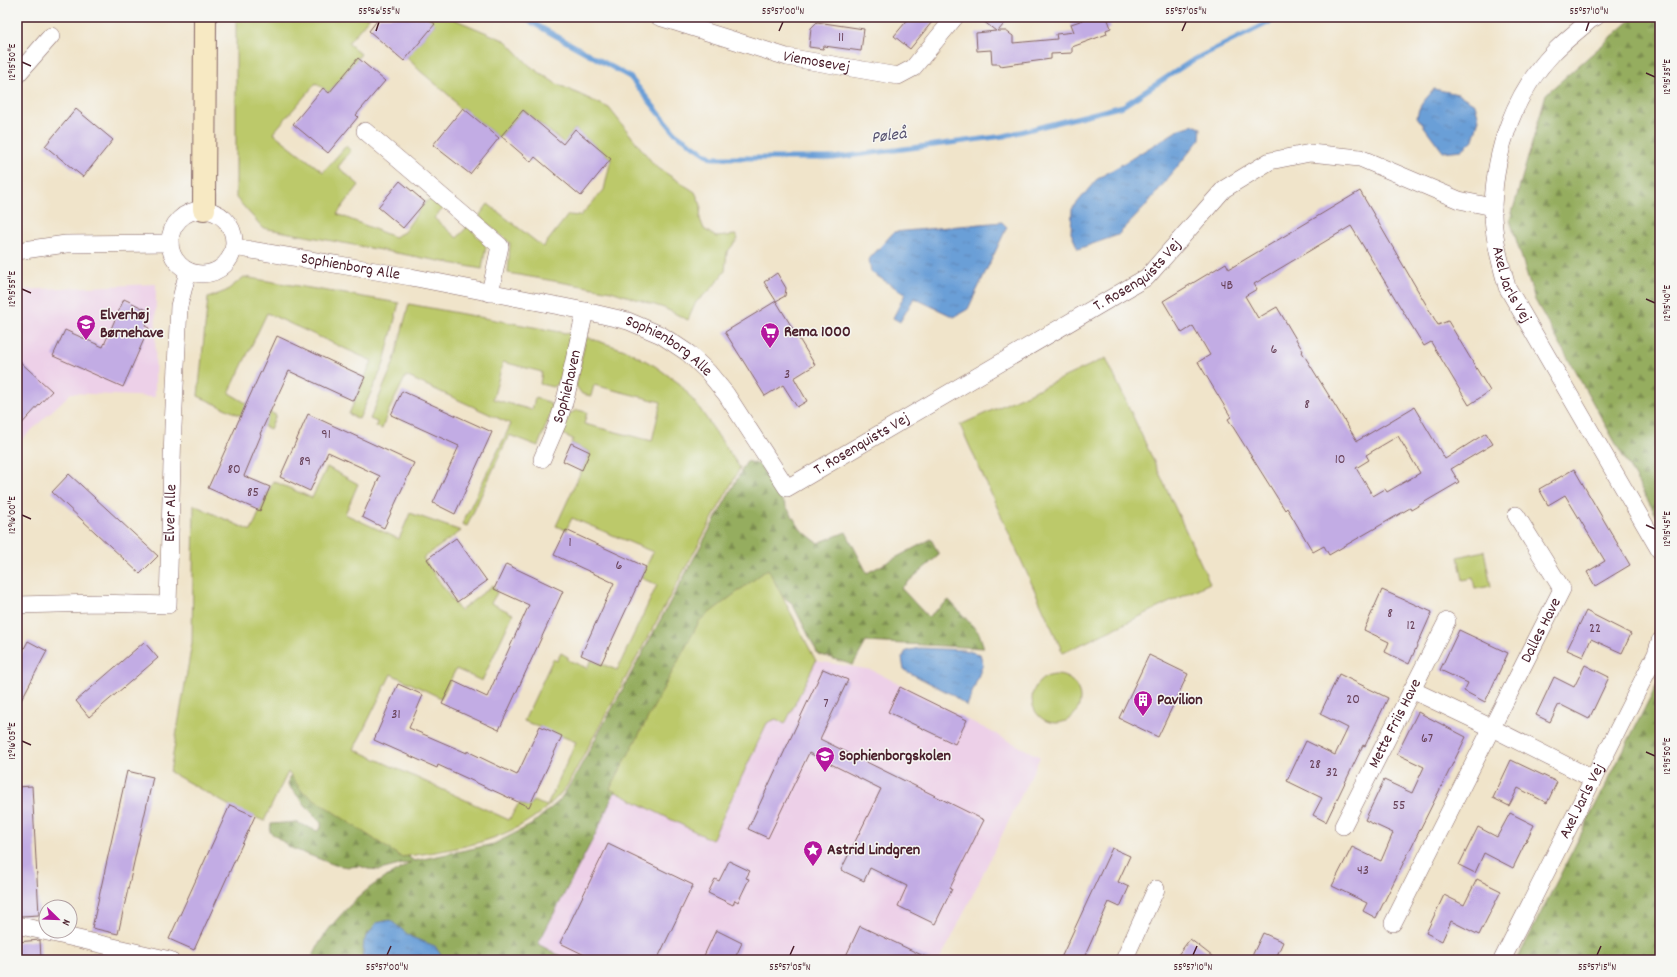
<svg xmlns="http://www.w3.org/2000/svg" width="1677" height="977" font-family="Dekko,sans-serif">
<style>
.built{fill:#edd0e8}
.forest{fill:url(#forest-firs);stroke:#706645}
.park{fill:#bcc96b;stroke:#83744b}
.water{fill:url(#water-ripples);stroke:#5a5f81}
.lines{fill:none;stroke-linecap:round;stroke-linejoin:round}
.stream{stroke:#6b9fd7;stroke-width:5}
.building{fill:#c2ace4;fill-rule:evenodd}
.street-casing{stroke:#846463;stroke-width:18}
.secondary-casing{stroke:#846463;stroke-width:24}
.street{stroke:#fff;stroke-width:17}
.secondary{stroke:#f7e9c3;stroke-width:22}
.ticks{fill:none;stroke:#4a1f2b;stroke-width:1.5}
.labels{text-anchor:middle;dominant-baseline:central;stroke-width:3;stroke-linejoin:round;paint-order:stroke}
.number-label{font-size:14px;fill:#684259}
.street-label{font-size:16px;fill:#4a1f2b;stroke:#f6f6f2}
.poi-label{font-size:16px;font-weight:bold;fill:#4a1f2b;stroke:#f6f6f2;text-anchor:start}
.water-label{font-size:17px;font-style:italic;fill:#575270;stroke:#f6f6f2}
.neatline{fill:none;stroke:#4a1f2b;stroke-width:1.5}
.ticks-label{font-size:10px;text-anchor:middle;fill:#4a1f2b}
</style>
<defs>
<pattern id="forest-firs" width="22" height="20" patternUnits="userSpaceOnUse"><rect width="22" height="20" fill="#95ad5f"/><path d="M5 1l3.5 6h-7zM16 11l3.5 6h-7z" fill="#7c8c4f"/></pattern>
<pattern id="water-ripples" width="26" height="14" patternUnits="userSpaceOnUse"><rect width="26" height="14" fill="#6b9fd7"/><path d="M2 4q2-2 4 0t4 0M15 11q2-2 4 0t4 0" fill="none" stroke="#5a81af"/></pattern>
</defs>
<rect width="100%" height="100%" fill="#f6f6f2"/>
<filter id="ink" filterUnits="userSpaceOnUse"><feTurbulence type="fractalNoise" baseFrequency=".025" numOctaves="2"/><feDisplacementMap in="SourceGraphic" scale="8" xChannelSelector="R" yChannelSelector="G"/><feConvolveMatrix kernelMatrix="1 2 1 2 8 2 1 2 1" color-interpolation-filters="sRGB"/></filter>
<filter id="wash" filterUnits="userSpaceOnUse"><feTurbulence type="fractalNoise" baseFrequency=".012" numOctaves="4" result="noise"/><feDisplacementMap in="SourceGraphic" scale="16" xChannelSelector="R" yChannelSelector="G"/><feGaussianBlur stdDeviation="0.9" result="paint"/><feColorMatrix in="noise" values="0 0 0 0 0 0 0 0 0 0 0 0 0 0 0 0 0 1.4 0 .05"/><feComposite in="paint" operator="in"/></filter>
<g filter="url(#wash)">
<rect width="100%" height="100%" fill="#f0e4ca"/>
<g class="built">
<polygon points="156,284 155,397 71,393 17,444 17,290"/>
<polygon points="768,569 816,661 872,670 1040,757 950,941 939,960 556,960 533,947 610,789"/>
</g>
<g class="forest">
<polygon points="1643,17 1660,17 1660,522 1535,300 1510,220 1546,94 1632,19"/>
<path d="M 747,461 L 760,465 L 801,530 L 818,543 L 846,532 L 867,573 L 931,539 L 939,555 L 901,588 L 928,617 L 949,600 L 979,633 L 984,648 L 866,642 L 853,665 L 818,654 L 792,603 L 767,586 L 623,774 L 595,835 L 538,944 L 568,960 L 312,960 C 317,937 353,900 372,886 C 384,877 399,871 411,862 L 380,870 L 368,869 L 360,866 L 349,867 L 335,865 L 291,848 L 270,832 L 271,824 L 296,822 L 317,831 L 321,828 L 321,823 L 288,785 L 289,778 L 296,774 L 414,861 L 494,844 L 531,825 L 559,801 L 573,780 Z"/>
<polygon points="1660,678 1660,960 1517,960"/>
</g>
<g class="park">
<polygon points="236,17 370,17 348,43 361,54 329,93 316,83 273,133 323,172 346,146 351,151 338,167 359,185 337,214 394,237 404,232 425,202 435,198 446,206 434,218 457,238 468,226 486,246 482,269 263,228 236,198"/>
<polygon points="427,17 449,17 506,41 530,66 555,83 609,108 655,166 695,192 701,205 700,219 704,229 716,237 736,235 738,239 727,252 725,271 712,288 696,302 688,320 664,308 611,291 508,273 510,243 479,216 488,204 543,247 568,215 580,216 604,190 611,159 575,129 564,143 523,110 499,138 463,108 459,109 451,97 419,70 407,57 435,24"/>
<polygon points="244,277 399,303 383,366 359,419 349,414 372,361 267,313 229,393 246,403 276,415 270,429 198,396 208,298 226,291"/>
<polygon points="409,304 571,334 561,382 553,387 540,384 542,372 503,362 493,399 532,410 535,398 549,402 553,408 538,446 509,435 467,526 462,524 511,424 406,376 388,412 382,429 376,426 377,422 370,419 393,364"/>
<path d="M 586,337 L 628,351 L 655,366 L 680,384 L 700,409 L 740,468 L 567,786 C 524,840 465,848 401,857 L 302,791 L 288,772 L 264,821 L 228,805 L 170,772 L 192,643 L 194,505 L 251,531 L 273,481 L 312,498 L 327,467 L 358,484 L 345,514 L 399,539 L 410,513 L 461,531 L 423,558 L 460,611 L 493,585 L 497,593 L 491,603 L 513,614 L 482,681 L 456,669 L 441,698 L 391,674 L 354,749 L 509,820 L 519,803 L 529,807 L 533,801 L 547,806 L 576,742 L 524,721 L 553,659 L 557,661 L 561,653 L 568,657 L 568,660 L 587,668 L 591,660 L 617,670 L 657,585 L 641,578 L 653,552 L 572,518 L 566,530 L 556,526 L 590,452 L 571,443 L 573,439 L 562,434 L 569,414 L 577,410 L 587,412 L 584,424 L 652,441 L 661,402 L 594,385 L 591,396 L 582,394 L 576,386 Z"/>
<polygon points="1106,358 1210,583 1063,653 960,425"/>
<polygon points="1484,551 1491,586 1475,589 1473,578 1463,580 1458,557"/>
<polygon points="768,569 816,661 785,724 776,719 767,723 712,840 610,789 700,620"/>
<circle cx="1056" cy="699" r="24"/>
</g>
<g class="water">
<path d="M 1434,89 L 1458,94 L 1475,104 L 1479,119 L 1473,140 L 1462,150 L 1443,152 L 1417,117 C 1419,103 1426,100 1434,89 Z"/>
<polygon points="1193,125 1201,128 1200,139 1143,209 1118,235 1078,249 1071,233 1072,209 1096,180 1180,129"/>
<polygon points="1002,222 1007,227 968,309 954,317 914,298 900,322 893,318 905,294 871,272 869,259 894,232"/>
<polygon points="919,648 963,650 980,654 983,664 967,706 951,694 904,670 902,658 906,651"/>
<polygon points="390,920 411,937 435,946 444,960 362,960 364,941 376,923"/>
</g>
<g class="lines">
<polyline class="stream" points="522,17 630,77 675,133 712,158 833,158 1004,136 1123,106 1193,60 1280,17"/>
</g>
<g id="blocks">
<g class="building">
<polygon points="380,17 427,17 435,24 404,61 369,31"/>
<polygon points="910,17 936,17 910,49 894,36"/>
<polygon points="978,17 1010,17 998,31 1006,31 1013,36 1013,43 1057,39 1056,34 1074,32 1071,24 1083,20 1082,17 1107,17 1111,28 1106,30 1107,34 1072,47 1072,53 1051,54 1051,59 1000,66 1000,64 992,64 991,50 977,51 976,33 996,31"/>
<polygon points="817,22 864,29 861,51 824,46 823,49 809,47 811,28"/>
<polygon points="358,58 385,81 356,115 358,117 328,153 293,124 323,88 329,93"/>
<polygon points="463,108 499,138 470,174 433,145"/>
<polygon points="76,109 113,140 83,177 45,146"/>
<polygon points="523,110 563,144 575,129 611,159 581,196 535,157 531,162 501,136"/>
<polygon points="400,181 425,202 403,228 378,207"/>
<path d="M 1360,191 L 1438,325 L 1448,321 L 1490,391 L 1469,405 L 1431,342 L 1424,346 L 1351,226 L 1254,284 L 1257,289 L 1245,296 L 1258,318 L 1277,307 L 1303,351 L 1302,352 L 1357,441 L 1414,407 L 1445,459 L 1486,433 L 1493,444 L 1451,469 L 1459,482 L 1411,510 L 1410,508 L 1329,555 L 1324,546 L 1313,552 L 1287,508 L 1285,510 L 1228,419 L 1231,417 L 1198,362 L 1210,355 L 1193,326 L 1182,333 L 1163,301 L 1226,263 L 1229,269 ZM 1398,436 L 1420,473 L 1387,492 L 1385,489 L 1373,496 L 1356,468 L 1369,460 L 1366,455 Z"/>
<polygon points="777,273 786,288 785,296 776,301 764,282"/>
<polygon points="124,299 151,312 145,326 149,328 123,387 53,356 65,330 103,347"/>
<polygon points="776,301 815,365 794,378 807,401 797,407 783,385 765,396 725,332"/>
<polygon points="277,336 365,377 354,401 289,371 260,434 261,435 244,476 270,487 260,511 208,488"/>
<polygon points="17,359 52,391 17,429"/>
<polygon points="402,391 492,432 455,514 433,503 459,446 391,415"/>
<polygon points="308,414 414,463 384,528 362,517 380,476 328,452 310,491 280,477"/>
<polygon points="571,443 590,452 582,470 563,461"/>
<polygon points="1574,469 1630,565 1595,586 1587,572 1605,561 1565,495 1548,505 1539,489"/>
<polygon points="69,474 158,556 140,574 52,492"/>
<polygon points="566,530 646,567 601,664 581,655 614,583 554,555"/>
<polygon points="456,538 487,581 457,602 427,559"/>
<polygon points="506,564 563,591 499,730 442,704 453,681 487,697 529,605 494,589"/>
<polygon points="1382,590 1432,612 1409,664 1385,652 1389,642 1364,630"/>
<polygon points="1586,611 1631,634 1622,653 1591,639 1583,657 1567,650"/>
<polygon points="1459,630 1508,653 1485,702 1464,691 1468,683 1440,670"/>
<polygon points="28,641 47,651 17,708 17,662"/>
<polygon points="144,642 158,658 89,717 76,701"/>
<polygon points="1149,655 1188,674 1158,737 1119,718"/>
<polygon points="1585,665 1609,677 1589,719 1559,704 1550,722 1536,715 1554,677 1574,687"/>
<polygon points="823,669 848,680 820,739 984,820 950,888 952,889 935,924 898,906 907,886 870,868 864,881 841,870 881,789 809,753 768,838 748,829"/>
<polygon points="1339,674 1388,698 1365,746 1363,745 1326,822 1313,815 1322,798 1287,781 1306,741 1335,755 1348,728 1320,714"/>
<polygon points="398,684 423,695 409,728 467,753 467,751 517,775 540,726 562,736 529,807 438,765 437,768 374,740"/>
<polygon points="900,687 967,720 955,744 888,712"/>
<polygon points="1418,712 1466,737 1376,918 1363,911 1367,903 1332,886 1352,847 1381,861 1393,833 1365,820 1384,780 1412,793 1424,767 1397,754"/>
<polygon points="1511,760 1557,782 1547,803 1518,788 1509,806 1493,798"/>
<polygon points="127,771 153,777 118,934 92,928"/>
<polygon points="32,786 39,915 22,916 17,915 17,787"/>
<polygon points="230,805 255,816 194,950 169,939"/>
<polygon points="1510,813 1534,825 1513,868 1484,853 1475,873 1459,865 1478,827 1497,837"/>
<polygon points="608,844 693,885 657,960 595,960 560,943"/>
<polygon points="1112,848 1130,856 1118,882 1129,887 1120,907 1109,902 1083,960 1060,960"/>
<polygon points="729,861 750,871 746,878 749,879 738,902 735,900 733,905 708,893 715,879 719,881"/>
<polygon points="1477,879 1501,891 1479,935 1451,921 1442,941 1426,933 1444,895 1464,905"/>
<polygon points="860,926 932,960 844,960"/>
<polygon points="716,930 742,943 734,960 702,960"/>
<polygon points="1263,933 1283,942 1275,960 1250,960"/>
<polygon points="1190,939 1217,960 1174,960"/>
<polygon points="40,940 41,960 17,960 17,942"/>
</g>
</g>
</g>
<g filter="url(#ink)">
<use href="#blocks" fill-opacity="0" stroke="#846463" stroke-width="1"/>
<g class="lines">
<g class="street-casing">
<g id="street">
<path id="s1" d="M 659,17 L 787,57 L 898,76 L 913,68 L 955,17"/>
<path id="s2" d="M 1596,17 L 1590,20 C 1578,31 1564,41 1553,53 C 1514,94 1495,149 1493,206 C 1492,233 1500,261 1507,287 L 1660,551"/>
<polyline points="17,75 51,36"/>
<polyline points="365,131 500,246 490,293"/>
<circle cx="202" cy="242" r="32"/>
<path id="s3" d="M 234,247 L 411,277 L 585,311 L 628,321 L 661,335 L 688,353 L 708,372 L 726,394 L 787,488 L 1147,277 L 1224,189 L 1270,161 L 1310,153 L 1360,158 L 1459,200 L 1493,207"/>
<polyline points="17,251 66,244 170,243"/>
<path id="s4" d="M 542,459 L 558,422 L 566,396 L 585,311"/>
<path id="s5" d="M 17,605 L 98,603 L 168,605 L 173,427 L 179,306 L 188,271"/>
<polyline points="1412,690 1492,728 1593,779"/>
<path id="s6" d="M 1343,826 L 1447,621"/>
<path id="s7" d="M 1393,923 L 1562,589 L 1516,515"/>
<polyline points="17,925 170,960"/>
<polyline points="1124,960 1156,889"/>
<path id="s8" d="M 1502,960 L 1656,654 L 1660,641"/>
</g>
</g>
<g class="secondary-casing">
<polyline id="secondary" points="204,209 205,17"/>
</g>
<use href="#street" class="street"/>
<use href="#secondary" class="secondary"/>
</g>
</g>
<path class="ticks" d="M 376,31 L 379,22M 779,31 L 783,22M 1182,31 L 1186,22M 1586,31 L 1589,22M 22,62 L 31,66M 1646,73 L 1655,77M 22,289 L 31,293M 1646,299 L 1655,303M 22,515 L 31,519M 1646,525 L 1655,529M 22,741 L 31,745M 1646,752 L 1655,756M 387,955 L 391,946M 790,955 L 794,946M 1193,955 L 1197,946M 1597,955 L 1601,946"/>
<defs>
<g id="school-pin" transform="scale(1)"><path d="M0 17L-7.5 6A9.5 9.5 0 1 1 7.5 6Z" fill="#b5179e" stroke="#f6f6f2"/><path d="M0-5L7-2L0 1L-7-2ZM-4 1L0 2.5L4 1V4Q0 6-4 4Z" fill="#fff"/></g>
<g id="supermarket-pin" transform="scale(1)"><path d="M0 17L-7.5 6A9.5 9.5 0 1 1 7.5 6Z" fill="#b5179e" stroke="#f6f6f2"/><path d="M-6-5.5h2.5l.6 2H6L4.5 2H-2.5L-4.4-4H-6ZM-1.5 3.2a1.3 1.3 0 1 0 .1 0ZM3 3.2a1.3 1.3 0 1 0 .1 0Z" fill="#fff"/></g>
<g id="building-pin" transform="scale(1)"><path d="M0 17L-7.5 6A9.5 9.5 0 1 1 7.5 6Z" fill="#b5179e" stroke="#f6f6f2"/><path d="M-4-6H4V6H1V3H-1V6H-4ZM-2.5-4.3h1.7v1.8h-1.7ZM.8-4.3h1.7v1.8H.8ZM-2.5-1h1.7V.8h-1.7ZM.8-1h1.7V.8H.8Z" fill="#fff"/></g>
<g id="sight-pin" transform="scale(1)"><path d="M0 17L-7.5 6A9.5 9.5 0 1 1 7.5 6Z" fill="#b5179e" stroke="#f6f6f2"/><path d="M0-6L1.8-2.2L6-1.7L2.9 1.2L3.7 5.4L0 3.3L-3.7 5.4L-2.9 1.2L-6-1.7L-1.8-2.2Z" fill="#fff"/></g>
</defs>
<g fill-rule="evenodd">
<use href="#school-pin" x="86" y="324"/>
<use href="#supermarket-pin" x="770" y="332"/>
<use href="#building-pin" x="1143" y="700"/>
<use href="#school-pin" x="825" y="756"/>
<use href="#sight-pin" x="813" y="850"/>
</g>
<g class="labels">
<g class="number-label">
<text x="841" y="38">11</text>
<text x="1227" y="286">4B</text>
<text x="1274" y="350">6</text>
<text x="787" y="375">3</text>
<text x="1307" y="405">8</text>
<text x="326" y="435">91</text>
<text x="1340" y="460">10</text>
<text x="305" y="462">89</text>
<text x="234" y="470">80</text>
<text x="253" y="493">85</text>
<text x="570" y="543">1</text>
<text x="619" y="566">6</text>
<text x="1390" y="614">8</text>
<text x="1411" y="626">12</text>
<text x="1595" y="629">22</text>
<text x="1353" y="700">20</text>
<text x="826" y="704">7</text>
<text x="396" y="715">31</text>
<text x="1427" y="739">67</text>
<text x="1315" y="765">28</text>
<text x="1332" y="773">32</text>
<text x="1399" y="806">55</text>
<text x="1363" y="871">43</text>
</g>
<g class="street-label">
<text stroke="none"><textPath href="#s1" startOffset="164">Viemosevej</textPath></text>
<text stroke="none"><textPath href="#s3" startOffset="118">Sophienborg Alle</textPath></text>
<text stroke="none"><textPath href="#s3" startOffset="1048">T. Rosenquists Vej</textPath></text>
<text stroke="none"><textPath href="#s2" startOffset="306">Axel Jarls Vej</textPath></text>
<text stroke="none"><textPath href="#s3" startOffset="449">Sophienborg Alle</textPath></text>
<text stroke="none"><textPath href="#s4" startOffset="77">Sophiehaven</textPath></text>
<text stroke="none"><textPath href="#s3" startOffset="724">T. Rosenquists Vej</textPath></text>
<text stroke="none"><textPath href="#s5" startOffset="243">Elver Alle</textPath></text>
<text stroke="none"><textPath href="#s7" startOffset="328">Dalles Have</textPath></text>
<text stroke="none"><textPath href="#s6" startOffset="115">Mette Friis Have</textPath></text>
<text stroke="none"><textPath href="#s8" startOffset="178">Axel Jarls Vej</textPath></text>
</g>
<g class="poi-label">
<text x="100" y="315">Elverhøj<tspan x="100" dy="18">Børnehave</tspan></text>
<text x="784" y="332">Rema 1000</text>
<text x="1157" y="700">Pavilion</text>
<text x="839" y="756">Sophienborgskolen</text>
<text x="827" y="850">Astrid Lindgren</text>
</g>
<g class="water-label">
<text transform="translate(889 137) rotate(-7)">Pøleå</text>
</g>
</g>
<rect width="1677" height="977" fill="none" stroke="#f6f6f2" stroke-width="44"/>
<g transform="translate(58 919) rotate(113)"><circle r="19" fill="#f6f6f2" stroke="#b1a0a2"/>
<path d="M0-3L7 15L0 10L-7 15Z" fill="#b5179e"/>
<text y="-6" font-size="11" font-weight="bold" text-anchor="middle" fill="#4a1f2b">N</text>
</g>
<rect x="22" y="22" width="1633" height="933" class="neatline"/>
<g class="ticks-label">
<text x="379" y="14">55°56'55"N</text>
<text x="783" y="14">55°57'00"N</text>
<text x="1186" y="14">55°57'05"N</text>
<text x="1589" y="14">55°57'10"N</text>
<text transform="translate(11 62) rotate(-90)" y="4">12°15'50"E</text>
<text transform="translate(1666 77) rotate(-90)" y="4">12°15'35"E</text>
<text transform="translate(11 289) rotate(-90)" y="4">12°15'55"E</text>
<text transform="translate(1666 303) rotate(-90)" y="4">12°15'40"E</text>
<text transform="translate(11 515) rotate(-90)" y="4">12°16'00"E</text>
<text transform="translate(1666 529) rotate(-90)" y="4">12°15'45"E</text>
<text transform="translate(11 741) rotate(-90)" y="4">12°16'05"E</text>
<text transform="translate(1666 756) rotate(-90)" y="4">12°15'50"E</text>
<text x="387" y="970">55°57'00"N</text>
<text x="790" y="970">55°57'05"N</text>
<text x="1193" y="970">55°57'10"N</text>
<text x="1597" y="970">55°57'15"N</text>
</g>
</svg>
